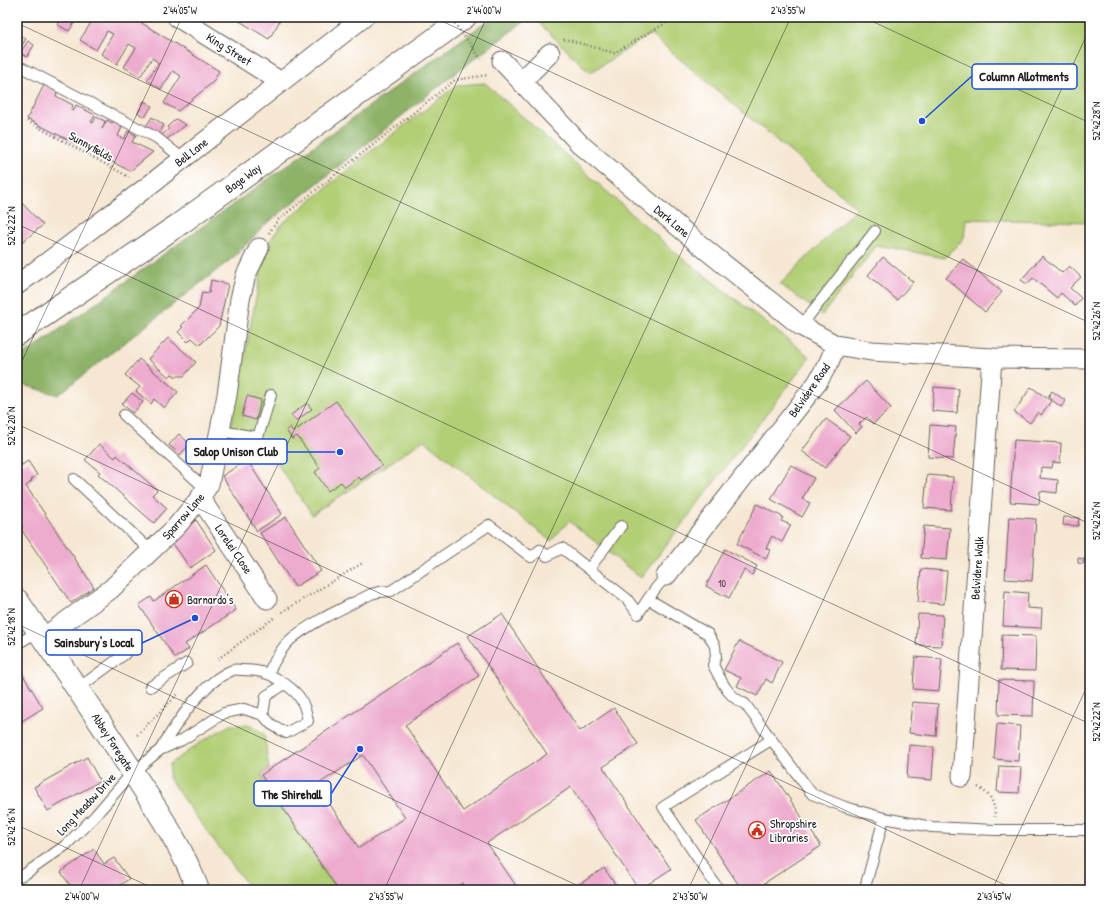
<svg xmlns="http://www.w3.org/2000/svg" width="1107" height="907" font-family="'Patrick Hand',sans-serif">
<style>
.green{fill:#b2cf76;stroke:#677649}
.forest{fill:#8db267;stroke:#546742}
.building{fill:#edabcd;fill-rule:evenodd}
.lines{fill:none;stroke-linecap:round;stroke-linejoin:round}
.lane-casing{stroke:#68635c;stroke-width:12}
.street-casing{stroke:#68635c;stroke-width:21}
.secondary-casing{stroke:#68635c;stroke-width:24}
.primary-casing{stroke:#68635c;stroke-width:24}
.path{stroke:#68635c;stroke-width:2.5;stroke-dasharray:1 3;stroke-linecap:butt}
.lane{stroke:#fff;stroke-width:10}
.street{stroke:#fff;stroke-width:19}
.secondary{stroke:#fff;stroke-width:22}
.primary{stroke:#fff;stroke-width:22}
.path-bridge{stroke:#68635c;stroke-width:2.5;stroke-dasharray:1 3;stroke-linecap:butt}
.ticks{fill:none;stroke:#1c1c1c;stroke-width:1;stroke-opacity:0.45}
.labels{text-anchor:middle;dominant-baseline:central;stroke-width:3.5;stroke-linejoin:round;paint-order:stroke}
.number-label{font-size:10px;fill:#504048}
.street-label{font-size:12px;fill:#1c1c1c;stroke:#fff}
.poi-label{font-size:12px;fill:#1c1c1c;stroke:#fff;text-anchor:start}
.leader{fill:none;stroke:#1d4ed8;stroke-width:1.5}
.callout-dot{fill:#1d4ed8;stroke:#fff;stroke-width:1.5}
.callout{fill:#fff;stroke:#1d4ed8;stroke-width:1.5}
.callout-label{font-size:13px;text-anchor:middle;font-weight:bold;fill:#1c1c1c}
.neatline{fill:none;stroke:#1c1c1c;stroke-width:1.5}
.ticks-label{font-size:10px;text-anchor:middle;fill:#1c1c1c}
</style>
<rect width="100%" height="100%" fill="#fff"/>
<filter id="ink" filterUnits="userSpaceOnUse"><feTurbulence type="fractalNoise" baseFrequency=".025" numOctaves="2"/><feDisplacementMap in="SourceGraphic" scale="8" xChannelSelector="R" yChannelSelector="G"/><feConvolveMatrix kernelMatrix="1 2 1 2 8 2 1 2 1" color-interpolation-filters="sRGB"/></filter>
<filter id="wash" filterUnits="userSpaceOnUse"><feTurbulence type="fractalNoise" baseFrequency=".012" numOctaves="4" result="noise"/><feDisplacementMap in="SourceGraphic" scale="16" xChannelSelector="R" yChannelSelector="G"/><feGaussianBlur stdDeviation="0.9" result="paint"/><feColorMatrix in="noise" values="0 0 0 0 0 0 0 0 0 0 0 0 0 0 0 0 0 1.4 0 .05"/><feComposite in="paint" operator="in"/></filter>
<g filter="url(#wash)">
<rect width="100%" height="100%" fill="#f6e7d3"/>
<g class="green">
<polygon points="533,17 1090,17 1090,222 966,219 964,238 945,258 877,245 822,315 780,284 857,208 650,34 590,73"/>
<polygon points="485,83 677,254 810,357 641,578 569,521 551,541 424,440 312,515 272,456 226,452 266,246 282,224 361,159 457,85"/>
<polygon points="230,725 251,725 264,734 269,769 261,775 338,890 251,890 183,799 169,778 170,764 201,742"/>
</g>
<polygon class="forest" points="493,17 530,17 449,78 264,226 235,256 58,395 17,383 17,360"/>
<g id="blocks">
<g class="building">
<polygon points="62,17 78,17 69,31 58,25"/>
<polygon points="91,17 132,17 219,71 213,82 178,111 164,103 181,76 173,71 161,89 147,80 159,63 152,58 140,77 124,67 136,48 129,44 117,64 101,54 113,34 107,31 96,50 80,40 92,21 89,20"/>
<polygon points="233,17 282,17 269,39"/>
<polygon points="17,34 26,39 17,52"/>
<polygon points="28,41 34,45 27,57 20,53"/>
<polygon points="44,85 57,92 56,96 73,105 71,110 73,111 76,105 95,115 91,122 93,123 96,117 105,121 102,129 107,120 112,123 114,121 123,125 118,136 124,139 128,131 136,135 132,142 153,152 130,171 27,119"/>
<polygon points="144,101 152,106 145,117 138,113"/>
<polygon points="152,117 164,125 159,134 146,126"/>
<polygon points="176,119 186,125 167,139 161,136 169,129 167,127"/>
<polygon points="17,198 43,225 17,246"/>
<polygon points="1042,256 1062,273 1069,266 1081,277 1070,288 1081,298 1075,306 1061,293 1057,298 1033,278 1027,284 1021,280"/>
<polygon points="883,257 913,282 897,300 868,275"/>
<polygon points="963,259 1002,292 985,312 946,278"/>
<polygon points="211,280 228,284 219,326 200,345 192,338 188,342 178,332 183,327 181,326 199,308 202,292 209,293"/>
<polygon points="168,338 196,362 184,376 175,376 172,374 169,377 148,359"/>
<polygon points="139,359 178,392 164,408 154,399 151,404 136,391 140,387 125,375"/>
<polygon points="866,381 891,408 873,424 867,417 859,424 862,427 856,433 835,410"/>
<polygon points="934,387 959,389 957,413 932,411"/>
<polygon points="1031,387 1051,401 1041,415 1038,412 1030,423 1014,412"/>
<polygon points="1052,391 1066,401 1061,407 1048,397"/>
<polygon points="132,393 143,402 133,413 122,404"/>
<polygon points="247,396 261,400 256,420 242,416"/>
<polygon points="336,401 382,465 361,480 359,477 345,487 341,482 328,491 315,472 320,468 297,436 292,439 286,430 290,427 293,432"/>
<polygon points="307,403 312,409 296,421 291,415"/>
<polygon points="826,419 850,436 825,468 802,451"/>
<polygon points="930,425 956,427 953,459 928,457"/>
<polygon points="179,434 190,444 180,455 169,445"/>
<polygon points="1014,440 1061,443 1060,463 1053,462 1052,468 1041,467 1040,478 1058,480 1057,493 1040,491 1039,504 1010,502"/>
<polygon points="99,444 115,458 117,455 157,490 152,495 167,508 154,523 98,474 100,472 85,460"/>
<polygon points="17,458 22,465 28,461 37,475 31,480 32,481 26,486 94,587 71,603 21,529 23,528 17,520"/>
<polygon points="247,460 282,514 257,531 222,476"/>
<polygon points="791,465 814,478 802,499 810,503 802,517 771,499"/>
<polygon points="927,475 953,477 951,510 924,508"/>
<polygon points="757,504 783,517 781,521 791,525 782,542 772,536 766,548 770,550 766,559 737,544"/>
<polygon points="286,517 321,571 295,587 260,533"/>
<polygon points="1009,517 1036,519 1032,581 1005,579"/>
<polygon points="1064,517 1079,518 1078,526 1063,525"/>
<polygon points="196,520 216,550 190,568 170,539"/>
<polygon points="924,526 950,528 947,560 921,558"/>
<polygon points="725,549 757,566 752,575 744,570 729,598 706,586"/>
<polygon points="1078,558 1084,559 1083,564 1078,563"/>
<polygon points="206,565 236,610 185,644 189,649 175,658 139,605 151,597 154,601"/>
<polygon points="921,569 947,571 944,604 918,602"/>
<polygon points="1005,591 1028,593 1027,608 1042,609 1041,628 1003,626"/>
<path d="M 502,614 L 580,731 L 614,708 L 638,744 L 603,767 L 671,869 L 639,890 L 571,787 L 487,843 L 519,890 L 468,890 L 463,883 L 453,890 L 338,890 L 261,775 L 457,643 L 479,676 L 405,725 L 463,811 L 547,754 L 468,636 ZM 363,755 L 405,818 L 359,848 L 317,785 Z"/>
<polygon points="918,614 943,615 941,646 916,645"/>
<polygon points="1002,635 1036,636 1035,671 1001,670"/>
<polygon points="739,641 782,662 772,683 766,679 757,696 737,686 741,678 724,670"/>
<polygon points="915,657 942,659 939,691 913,689"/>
<polygon points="17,665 43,708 17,724"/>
<polygon points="999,680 1034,681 1033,716 998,715"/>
<polygon points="912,702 938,704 936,736 909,733"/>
<polygon points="997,724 1020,726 1018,761 994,759"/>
<polygon points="909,745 934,747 932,780 907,778"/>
<polygon points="87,757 100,781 48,811 34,787"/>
<polygon points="999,766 1021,767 1019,793 997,792"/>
<polygon points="771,771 821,846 754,890 742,890 696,820"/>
<polygon points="94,849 104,864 114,858 129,879 113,890 73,890 61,872"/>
<polygon points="604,868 619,890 571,890"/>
</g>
</g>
</g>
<g filter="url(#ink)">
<use href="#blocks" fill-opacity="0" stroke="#68635c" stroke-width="1"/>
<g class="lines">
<g class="lane-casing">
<g id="lane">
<polyline points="17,65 157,138 183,159"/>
<polyline points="801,326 875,231"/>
<polyline points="124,415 206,489"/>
<polyline points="220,431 258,437 271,395"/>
<polyline points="74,479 151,551"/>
<polyline points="589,569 621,526"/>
<polyline points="648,599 656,588 666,576"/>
<polyline points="17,644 39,631"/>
<path d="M 268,673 C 275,661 280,649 290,640 C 311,622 346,607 371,594 L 379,592 L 391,591 L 489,525 L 531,557 L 540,550 L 547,556 L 562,548 L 627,599 L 638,614 L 648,599 L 708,634 L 715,646 L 716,657 L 713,665 C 723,683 726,695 745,704 L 812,794 L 845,807 L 884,818 L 932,827 L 995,830 L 1090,830"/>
<polyline points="150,687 187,663"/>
<polyline points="77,689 125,654"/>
<polyline points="263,715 266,696 285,684"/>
<path d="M 17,878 L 25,874 L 66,845 L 94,817 L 132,773 L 160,750 L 182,740 L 224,713 L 244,709 L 263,715 L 271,724 L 286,733 L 308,721 C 304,699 298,692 279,680 C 267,672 257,670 242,670 C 239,670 236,669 233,670 C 203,681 176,724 160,750"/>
<polyline points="866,884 884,818"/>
<polyline points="719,890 663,807 771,740"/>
</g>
</g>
<g class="street-casing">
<g id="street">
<polyline points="177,17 281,82"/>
<polyline points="502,61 580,144 705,249 801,326 836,345"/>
<polyline points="521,82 550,53"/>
<polyline points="17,285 147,187 364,17"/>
<polyline points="200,498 267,599"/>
<polyline points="666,576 817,383 829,362 836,345 871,351 992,358 1090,359"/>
<polyline points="43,638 111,589 176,527 200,498 209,484 227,395 240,299 246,275 259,248"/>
<polyline points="962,777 992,358"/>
</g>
</g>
<g class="secondary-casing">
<path id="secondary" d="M 17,600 C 56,657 95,714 132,771 C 157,810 182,846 198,890"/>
</g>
<g class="primary-casing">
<polyline id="primary" points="17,334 181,223 465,17"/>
</g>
<g class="path">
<polyline points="564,40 565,39 614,53 676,17"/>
<polyline points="27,121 129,177"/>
<polyline points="269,233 278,220 455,80 488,75"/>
<polyline points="282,612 364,562"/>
<polyline points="218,659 275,617"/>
<polyline points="137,735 179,693"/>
<path d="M 978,787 C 990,794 995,802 995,817"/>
</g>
<use href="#lane" class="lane"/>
<use href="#street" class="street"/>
<use href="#secondary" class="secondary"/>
<use href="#primary" class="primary"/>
<polyline class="path-bridge" points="450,17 481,59"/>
</g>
</g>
<path class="ticks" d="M 433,17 L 1090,323M 863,17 L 1090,123M 17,23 L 1090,524M 17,224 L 1090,724M 17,372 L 182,17M 17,424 L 1016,890M 17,624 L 587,890M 17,825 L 157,890M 79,890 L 487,17M 384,890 L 791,17M 688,890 L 1090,28M 992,890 L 1090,680"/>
<defs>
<g id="shop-ring" transform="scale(0.9)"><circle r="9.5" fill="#fff" stroke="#c8321e" stroke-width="1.5"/><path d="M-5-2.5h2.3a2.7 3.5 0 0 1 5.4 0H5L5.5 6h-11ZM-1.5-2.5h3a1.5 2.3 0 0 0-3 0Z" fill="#c8321e"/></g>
<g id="civic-ring" transform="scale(0.9)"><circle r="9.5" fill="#fff" stroke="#c8321e" stroke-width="1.5"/><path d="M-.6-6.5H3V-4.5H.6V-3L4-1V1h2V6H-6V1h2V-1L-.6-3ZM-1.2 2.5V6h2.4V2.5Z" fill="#c8321e"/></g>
</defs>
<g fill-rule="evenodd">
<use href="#shop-ring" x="174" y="599"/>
<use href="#civic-ring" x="757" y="830"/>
</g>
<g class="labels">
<g class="number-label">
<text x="722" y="583">10</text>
</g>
<g class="street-label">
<text transform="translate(229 49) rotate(32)">King Street</text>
<text transform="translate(91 146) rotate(29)">Sunnyfields</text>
<text transform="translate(191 152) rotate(-38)">Bell Lane</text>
<text transform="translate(243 178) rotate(-36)">Bage Way</text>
<text transform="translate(672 221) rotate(40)">Dark Lane</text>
<text transform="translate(809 390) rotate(-55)">Belvidere Road</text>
<text transform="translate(183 516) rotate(-49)">Sparrow Lane</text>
<text transform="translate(234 549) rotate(56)">Lorelei Close</text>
<text transform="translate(977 568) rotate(-86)">Belvidere Walk</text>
<text transform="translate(113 742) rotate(57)">Abbey Foregate</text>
<text transform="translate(86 804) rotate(-47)">Long Meadow Drive</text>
</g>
<g class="poi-label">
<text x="187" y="599">Barnardo's</text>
<text x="770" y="823">Shropshire<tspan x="770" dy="14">Libraries</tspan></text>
</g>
</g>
<path class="leader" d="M922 121L972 76M340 452L287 452M195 618L142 643M360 749L331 794"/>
<g class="callout-dot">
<circle cx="922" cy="121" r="4"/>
<circle cx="340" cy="452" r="4"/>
<circle cx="195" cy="618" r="4"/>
<circle cx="360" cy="749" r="4"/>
</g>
<g class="callout">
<rect x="972" y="64" width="105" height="25" rx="4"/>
<rect x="186" y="439" width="101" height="25" rx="4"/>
<rect x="46" y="630" width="96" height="25" rx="4"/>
<rect x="254" y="781" width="77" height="25" rx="4"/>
</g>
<g class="callout-label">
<text x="1024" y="81">Column Allotments</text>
<text x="236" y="456">Salop Unison Club</text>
<text x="94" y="647">Sainsbury's Local</text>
<text x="292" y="799">The Shirehall</text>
</g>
<rect width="1107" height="907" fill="none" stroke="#fff" stroke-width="44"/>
<rect x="22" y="22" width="1063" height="863" class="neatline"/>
<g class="ticks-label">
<text x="180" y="14">2°44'05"W</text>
<text x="484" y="14">2°44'00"W</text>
<text x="788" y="14">2°43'55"W</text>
<text transform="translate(1096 121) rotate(-90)" y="4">52°42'28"N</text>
<text transform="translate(11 226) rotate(-90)" y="4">52°42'22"N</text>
<text transform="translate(1096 321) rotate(-90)" y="4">52°42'26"N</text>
<text transform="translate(11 426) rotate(-90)" y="4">52°42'20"N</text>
<text transform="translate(1096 521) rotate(-90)" y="4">52°42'24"N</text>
<text transform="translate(11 627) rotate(-90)" y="4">52°42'18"N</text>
<text transform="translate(1096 722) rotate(-90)" y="4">52°42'22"N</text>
<text transform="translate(11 827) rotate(-90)" y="4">52°42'16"N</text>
<text x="82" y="900">2°44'00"W</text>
<text x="386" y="900">2°43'55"W</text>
<text x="690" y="900">2°43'50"W</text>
<text x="994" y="900">2°43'45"W</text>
</g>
</svg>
